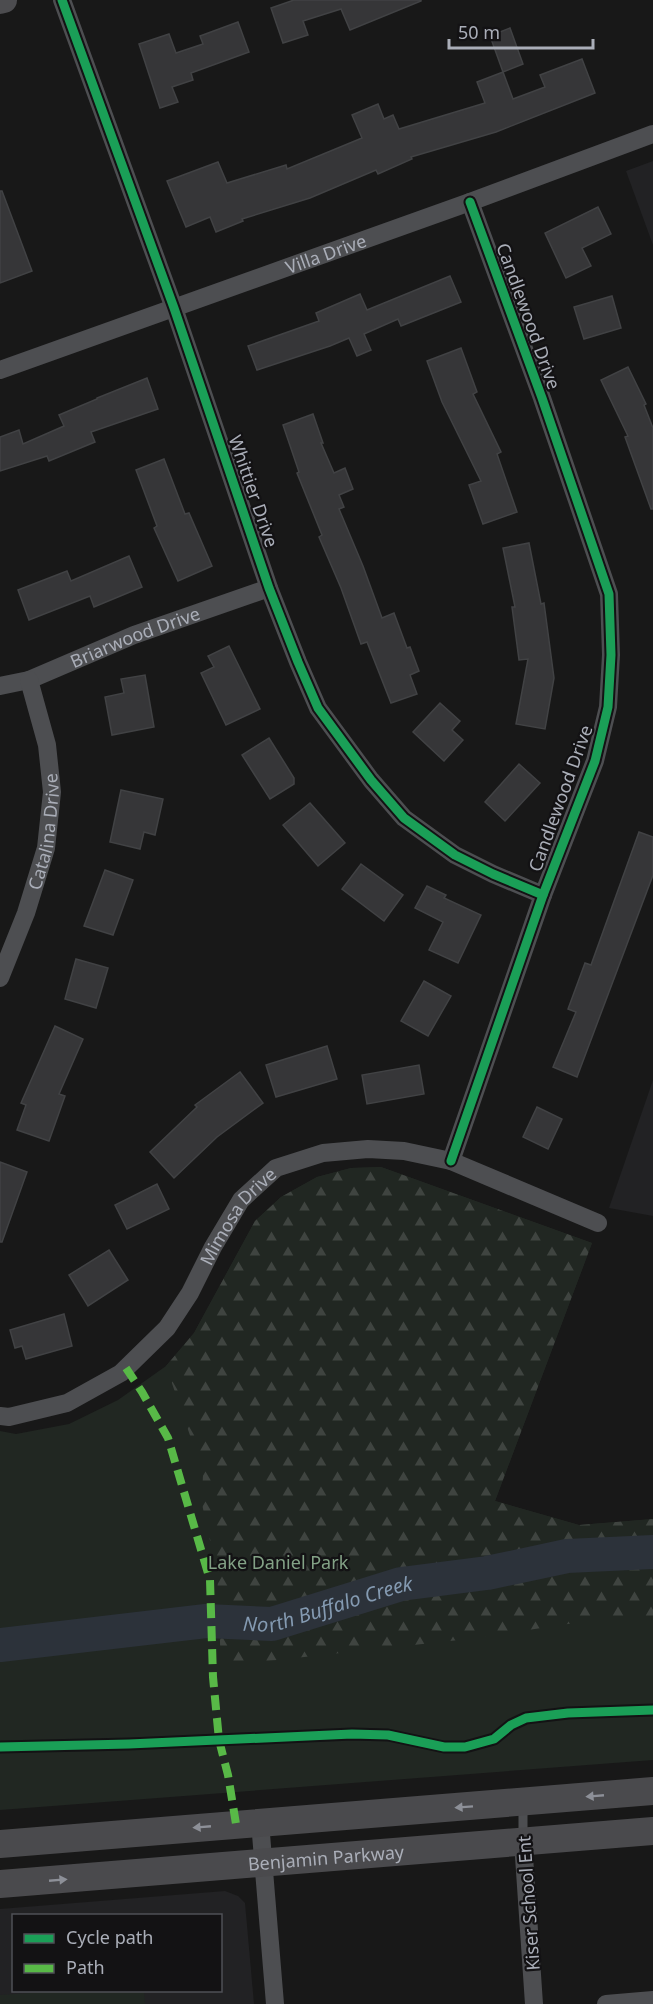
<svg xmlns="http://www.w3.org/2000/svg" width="653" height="2004" font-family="'Noto Sans',sans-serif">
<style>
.built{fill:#222224;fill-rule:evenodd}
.green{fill:#212722}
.forest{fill:url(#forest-firs)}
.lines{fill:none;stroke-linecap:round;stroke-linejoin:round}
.river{stroke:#2c323a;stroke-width:34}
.building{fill:#363638;stroke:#414244;stroke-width:1.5}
.lane{stroke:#4d4e51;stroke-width:9}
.street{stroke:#4d4e51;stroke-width:18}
.secondary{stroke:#4c4c4f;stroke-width:26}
.primary{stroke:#4a4a4d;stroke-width:28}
.quiet{stroke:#58b947;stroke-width:8;stroke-dasharray:15 8;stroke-linecap:butt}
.cycleway-casing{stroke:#131214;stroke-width:13}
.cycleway{stroke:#1a9f57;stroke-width:9}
.oneway{fill:#8d9098}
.labels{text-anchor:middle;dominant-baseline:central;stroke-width:4.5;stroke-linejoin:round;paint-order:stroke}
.street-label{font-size:18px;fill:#aaaeb8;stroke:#131214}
.park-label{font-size:18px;fill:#83a286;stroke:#131214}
.water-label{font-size:20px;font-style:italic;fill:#849ab1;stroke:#131214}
</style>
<defs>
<pattern id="forest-firs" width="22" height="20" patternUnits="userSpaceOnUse" patternTransform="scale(1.5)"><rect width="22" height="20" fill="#212722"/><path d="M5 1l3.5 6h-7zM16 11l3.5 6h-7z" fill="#3f4440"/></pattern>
</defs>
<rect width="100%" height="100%" fill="#181818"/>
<g class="built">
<polygon points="653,161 653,245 626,171"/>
<polygon points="653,1080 653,1216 609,1208"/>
<path d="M 225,1891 L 238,1896 L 245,1903 L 254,2004 L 0,2004 L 0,1909 ZM 14,1916 L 220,1916 L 220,1990 L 14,1990 Z"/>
</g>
<g class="green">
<polygon points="381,1167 592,1243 495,1501 579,1525 653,1519 653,1760 0,1810 0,1431 16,1434 69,1424 118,1400 166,1366 194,1333 255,1221 281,1197 317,1177 351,1168"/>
<polygon points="60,1991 144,1991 145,2004 0,2004 0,1995"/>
</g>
<polygon class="forest" points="381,1167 592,1243 495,1501 579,1525 653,1519 653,1616 588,1621 468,1639 221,1666 217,1572 202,1504 203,1473 166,1366 194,1333 255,1221 281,1197 317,1177 351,1168"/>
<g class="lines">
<path class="river" id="s1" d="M 0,1645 L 206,1621 L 272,1624 L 401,1584 L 487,1573 L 567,1556 L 653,1552"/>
</g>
<g class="building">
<polygon points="294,0 421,0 421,1 350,30 341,9 303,21 308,35 283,43 271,8"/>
<polygon points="238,22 249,52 191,73 193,80 172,87 178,102 160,108 139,44 169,34 176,53 203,44 200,36"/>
<polygon points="510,28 523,64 503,72 490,36"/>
<polygon points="582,59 595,93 496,132 411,157 412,159 378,174 376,170 310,198 242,219 243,221 216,232 210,217 186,227 167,181 218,162 227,183 286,165 287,169 362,138 352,115 378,104 384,119 393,115 399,129 485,103 477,82 503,72 513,99 545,87 540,75"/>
<polygon points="0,191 2,191 32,271 0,283"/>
<polygon points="598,207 611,234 582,248 591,266 566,278 545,233"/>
<polygon points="450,276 461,302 401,326 398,319 364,334 371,350 357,356 349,338 330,346 257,370 248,346 319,321 316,313 360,294 367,310"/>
<polygon points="612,296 621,328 584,339 574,307"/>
<polygon points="461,348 477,392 473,394 501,452 497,454 517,512 483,524 469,485 481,481 442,402 427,361"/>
<polygon points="628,367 646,404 644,405 653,428 653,509 651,509 625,437 628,436 601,380"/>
<polygon points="147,378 158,409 91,432 95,442 49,461 47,456 0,471 0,437 19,430 23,444 64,426 59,415 97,399 97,398"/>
<polygon points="313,414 323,443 321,443 334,473 345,468 353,489 339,495 344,507 339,509 363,566 382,618 394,613 407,648 410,647 419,671 410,675 417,694 391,703 367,642 361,644 341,588 319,537 322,535 297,473 299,472 283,425"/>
<polygon points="164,459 185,514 189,513 212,566 178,581 154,528 157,526 136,470"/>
<polygon points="529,543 541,604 544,603 554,678 545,729 516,724 528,659 519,660 512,607 515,607 503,548"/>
<polygon points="129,556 142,587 94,607 90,596 29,620 18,590 67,571 71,581"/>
<polygon points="229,646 260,709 226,725 201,673 214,667 208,656"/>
<polygon points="145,675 154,727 112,735 105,697 124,693 121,679"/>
<polygon points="440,703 460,721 452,730 463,740 444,761 413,732"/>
<polygon points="269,738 294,778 294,784 270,799 242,755"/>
<polygon points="519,764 540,783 505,821 485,802"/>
<polygon points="121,790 163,799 155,835 144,832 140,849 110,842"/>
<polygon points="310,803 345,843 318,866 283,825"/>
<polygon points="639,832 653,837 653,875 577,1077 553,1067 576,1012 568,1009 585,963 591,965"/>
<polygon points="361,864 403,895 384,921 342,889"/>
<polygon points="105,870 133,880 113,935 84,926"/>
<polygon points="427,886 446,895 444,898 481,915 458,963 429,950 443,922 415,908"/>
<polygon points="76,959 108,968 96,1008 65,999"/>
<polygon points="424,981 451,996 428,1036 401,1021"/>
<polygon points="55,1026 83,1039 59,1094 65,1096 49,1141 17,1130 26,1105 21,1103"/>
<polygon points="327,1046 337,1079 276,1097 266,1065"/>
<polygon points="419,1065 424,1094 367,1104 362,1075"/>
<polygon points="240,1072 263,1103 217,1137 174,1178 150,1152 197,1107 195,1105"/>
<polygon points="537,1107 562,1119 548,1149 523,1137"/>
<polygon points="0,1162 27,1172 2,1242 0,1242"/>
<polygon points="157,1184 169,1209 127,1229 115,1205"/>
<polygon points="109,1250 128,1280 88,1306 69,1275"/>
<polygon points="64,1314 72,1346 26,1359 22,1346 15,1348 10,1330"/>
</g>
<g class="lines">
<polyline class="lane" points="523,1805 523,1839"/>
<g class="street">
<polyline points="62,0 174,308 269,588 298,662 318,708 371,780 404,818 455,855 493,874 543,895"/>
<path id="s2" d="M 0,370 L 470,202 L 653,134"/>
<path id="s3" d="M 0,686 L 29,680 L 134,635 L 269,588"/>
<path id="s4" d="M 0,978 L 26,913 L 46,848 L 52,792 L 47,745 L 29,680"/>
<polyline points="451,1161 543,895 595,761 608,707 611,655 609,594 542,398 470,202"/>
<path id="s5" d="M 0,1416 L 9,1417 L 67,1403 L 121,1373 L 167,1328 L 190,1293 L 213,1247 L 241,1200 L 276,1168 L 323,1153 L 368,1149 L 404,1151 L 451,1161 L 598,1223"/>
<polyline points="260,1822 275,2004"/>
<polyline points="523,1842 534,2004"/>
<polyline points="606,2004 653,2000"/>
</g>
<polyline class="secondary" points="0,1 4,0"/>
<g class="primary">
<polyline points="0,1844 653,1791"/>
<path id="s6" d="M 0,1884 L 653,1831"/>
</g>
<polyline class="quiet" points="126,1368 142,1392 168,1438 210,1580 213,1677 219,1740 228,1775 236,1824"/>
<g class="cycleway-casing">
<g id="cycleway">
<polyline points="62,0 174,308 269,588 298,662 318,708 371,780 404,818 455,855 493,874 543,895"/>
<polyline points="451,1161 543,895 595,761 608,707 611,655 609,594 542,398 470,202"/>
<polyline points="0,1747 129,1744 352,1734 388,1735 444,1747 465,1747 494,1739 511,1725 526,1718 568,1713 653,1710"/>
</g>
</g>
<use href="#cycleway" class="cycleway"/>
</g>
<defs><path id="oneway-solid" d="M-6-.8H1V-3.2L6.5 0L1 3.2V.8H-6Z" transform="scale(1.5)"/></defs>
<g class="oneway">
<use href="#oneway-solid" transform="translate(595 1796) rotate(175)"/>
<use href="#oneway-solid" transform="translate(464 1807) rotate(176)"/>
<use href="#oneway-solid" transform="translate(202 1827) rotate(175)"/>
<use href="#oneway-solid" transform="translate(58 1880) rotate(-5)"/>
</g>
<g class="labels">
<g class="street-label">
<text stroke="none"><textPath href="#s2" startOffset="346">Villa Drive</textPath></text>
<text transform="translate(529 316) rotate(70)">Candlewood Drive</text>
<text transform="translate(254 491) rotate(71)">Whittier Drive</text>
<text stroke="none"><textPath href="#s3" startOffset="144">Briarwood Drive</textPath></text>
<text transform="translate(560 798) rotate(-70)">Candlewood Drive</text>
<text stroke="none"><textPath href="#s4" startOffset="154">Catalina Drive</textPath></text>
<text stroke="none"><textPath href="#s5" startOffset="328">Mimosa Drive</textPath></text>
<text stroke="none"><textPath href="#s6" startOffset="327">Benjamin Parkway</textPath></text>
<text transform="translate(528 1903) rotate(-94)">Kiser School Ent</text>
</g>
<g class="park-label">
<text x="278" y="1562">Lake Daniel Park</text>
</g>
<g class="water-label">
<text stroke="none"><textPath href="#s1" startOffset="332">North Buffalo Creek</textPath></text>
</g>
</g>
<rect x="12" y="1914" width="210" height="78" fill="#131214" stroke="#4f5056" stroke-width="1.5"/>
<rect x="24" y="1934" width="30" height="9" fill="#1a9f57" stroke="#4f5056" stroke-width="1.5"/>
<text x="66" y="1944" font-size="18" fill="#aaaeb8">Cycle path</text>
<rect x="24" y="1964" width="30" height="9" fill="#58b947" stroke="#4f5056" stroke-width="1.5"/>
<text x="66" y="1974" font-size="18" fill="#aaaeb8">Path</text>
<path d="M449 39v9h144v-9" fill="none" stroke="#aaaeb8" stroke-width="3"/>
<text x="458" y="39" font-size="18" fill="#aaaeb8" stroke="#131214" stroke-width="4.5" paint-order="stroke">50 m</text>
</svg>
